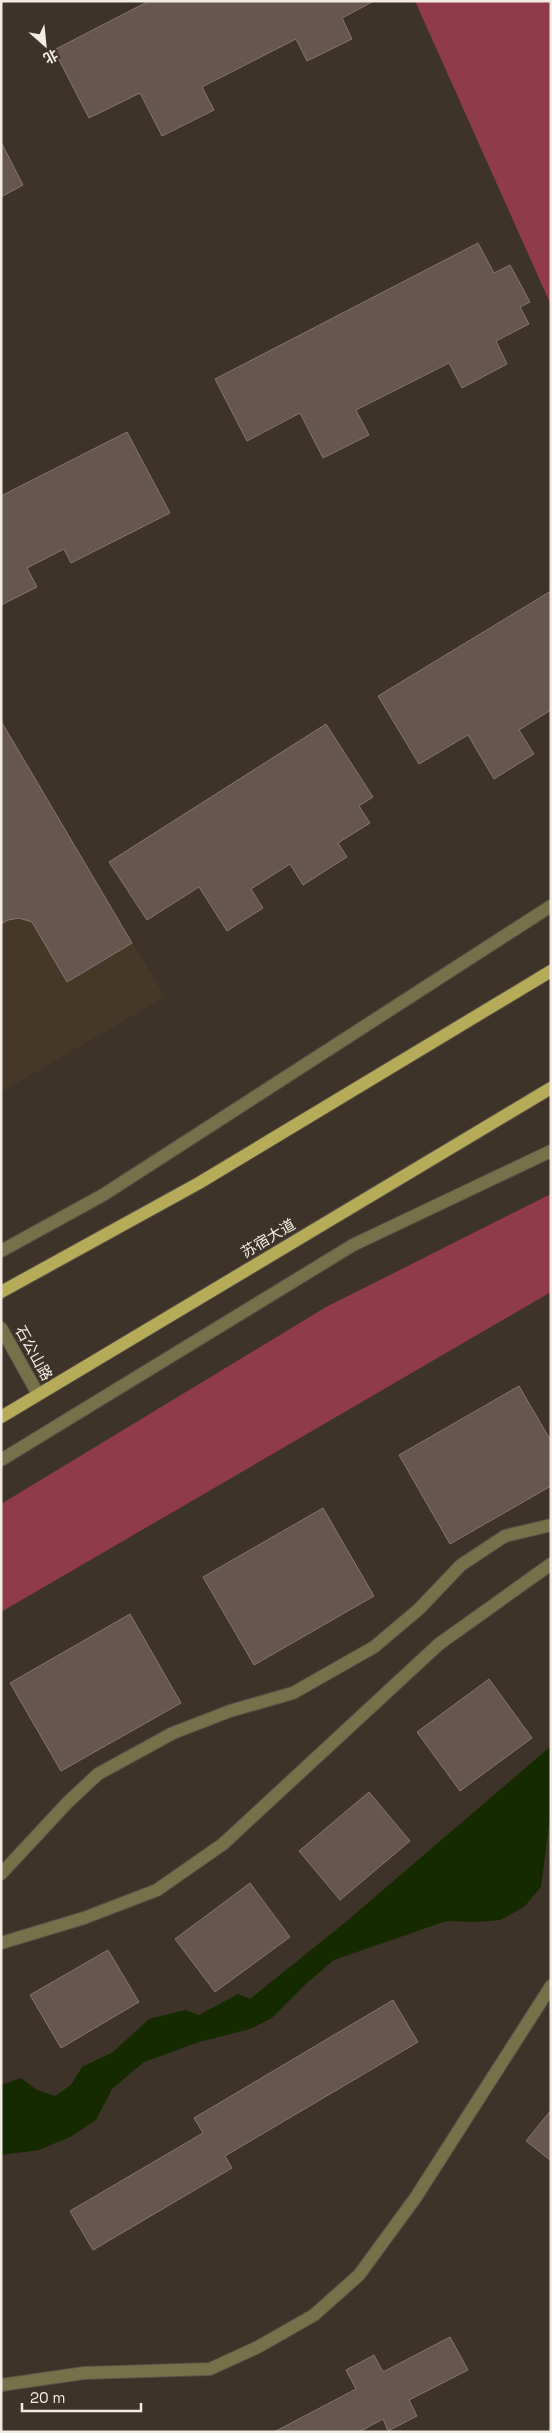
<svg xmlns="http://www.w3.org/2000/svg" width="552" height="2433" font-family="'Space Grotesk','Noto Sans SC',sans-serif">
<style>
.built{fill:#463827}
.green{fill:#903b49}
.water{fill:#162a00}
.building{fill:#675650;stroke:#87756f}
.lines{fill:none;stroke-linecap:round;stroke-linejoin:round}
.service-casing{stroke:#5a5146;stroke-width:14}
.tertiary-casing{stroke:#5a5146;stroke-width:14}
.primary-casing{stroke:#5a5146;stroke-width:14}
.service{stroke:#76714b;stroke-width:12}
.tertiary{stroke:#76714b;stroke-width:12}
.primary{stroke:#b6ab59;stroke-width:12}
.labels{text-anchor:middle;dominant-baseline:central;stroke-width:4.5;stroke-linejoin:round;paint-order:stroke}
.street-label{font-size:15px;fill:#f2ece4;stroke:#3d3328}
</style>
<rect width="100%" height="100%" fill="#3d3328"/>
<polygon class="built" points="1,721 165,997 1,1092"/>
<g class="green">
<polygon points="415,1 551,1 551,305"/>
<polygon points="551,1194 551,1292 1,1612 1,1504 326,1307"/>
</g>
<polygon class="water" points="551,1746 551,1810 541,1887 524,1907 500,1920 476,1922 446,1921 334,1960 308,1982 272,2018 250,2029 199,2042 144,2062 112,2089 96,2120 70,2137 39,2150 1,2155 1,2085 21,2078 37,2090 55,2096 71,2085 82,2067 113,2052 149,2019 185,2010 199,2015 238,1994 250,1999 342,1925"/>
<g class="building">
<polygon points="149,1 374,1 342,18 352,39 307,61 296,39 202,87 214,110 162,136 140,93 89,118 54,50"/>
<polygon points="1,142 23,185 1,197"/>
<polygon points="478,243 494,273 510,265 530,302 520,307 529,324 496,341 507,364 462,388 449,363 356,410 369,435 323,458 300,413 247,441 215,379"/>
<polygon points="127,432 170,513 71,563 64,549 27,568 37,587 1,605 1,496"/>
<polygon points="551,591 551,710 519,730 534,754 494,779 468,735 419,764 378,696"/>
<polygon points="1,721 132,943 67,982 32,922 19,918 8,920 1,924"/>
<polygon points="326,724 373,797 359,806 370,823 338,843 347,857 303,885 290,864 251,889 263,908 227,931 199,887 147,920 109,862"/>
<polygon points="519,1386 551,1441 551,1486 450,1544 399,1455"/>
<polygon points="323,1508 374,1596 254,1665 203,1577"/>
<polygon points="130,1614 181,1703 61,1771 10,1683"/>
<polygon points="489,1679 532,1738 460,1791 417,1732"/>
<polygon points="369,1792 410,1841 340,1900 299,1851"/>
<polygon points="250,1883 290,1937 215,1992 175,1939"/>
<polygon points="108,1950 139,2002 61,2048 30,1995"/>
<polygon points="393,2000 418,2042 225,2156 232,2168 93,2250 70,2211 203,2133 194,2118"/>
<polygon points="551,2110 551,2160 550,2160 526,2141"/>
<polygon points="450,2337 468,2370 409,2400 417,2416 388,2431 383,2419 359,2432 274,2432 356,2389 346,2370 374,2355 383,2372"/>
</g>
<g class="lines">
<g class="service-casing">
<g id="service">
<polyline points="1,1251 103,1195 551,906"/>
<polyline points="1,1460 353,1245 551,1151"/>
<polyline points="1,1874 68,1802 98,1774 173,1733 230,1711 293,1693 374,1647 419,1609 461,1565 505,1536 551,1525"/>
<polyline points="1,1943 84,1918 157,1890 223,1844 439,1644 551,1564"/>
<polyline points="1,2385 84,2373 210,2369 258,2347 314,2315 359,2275 416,2197 551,1986"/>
</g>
</g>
<g class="tertiary-casing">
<polyline id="tertiary" points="1,1328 38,1394"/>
</g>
<g class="primary-casing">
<g id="primary">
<polyline points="1,1292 199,1183 551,971"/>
<polyline points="1,1417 551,1088"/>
</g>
</g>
<use href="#service" class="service"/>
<use href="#tertiary" class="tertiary"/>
<use href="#primary" class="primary"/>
</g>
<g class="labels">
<g class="street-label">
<text transform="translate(268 1238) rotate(-31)">苏宿大道</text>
<text transform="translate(34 1353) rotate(61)">石公山路</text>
</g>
</g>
<rect width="552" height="2433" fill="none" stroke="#f2ece4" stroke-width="5"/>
<g transform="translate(45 45) rotate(153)" stroke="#3d3328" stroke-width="4" paint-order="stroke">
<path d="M0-4L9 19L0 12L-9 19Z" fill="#f2ece4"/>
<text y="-8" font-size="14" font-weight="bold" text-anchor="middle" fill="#f2ece4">北</text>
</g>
<path d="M22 2403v8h119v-8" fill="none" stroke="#f2ece4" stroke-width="2.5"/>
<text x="30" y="2403" font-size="15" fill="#f2ece4" stroke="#3d3328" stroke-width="4" paint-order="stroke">20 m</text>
</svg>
